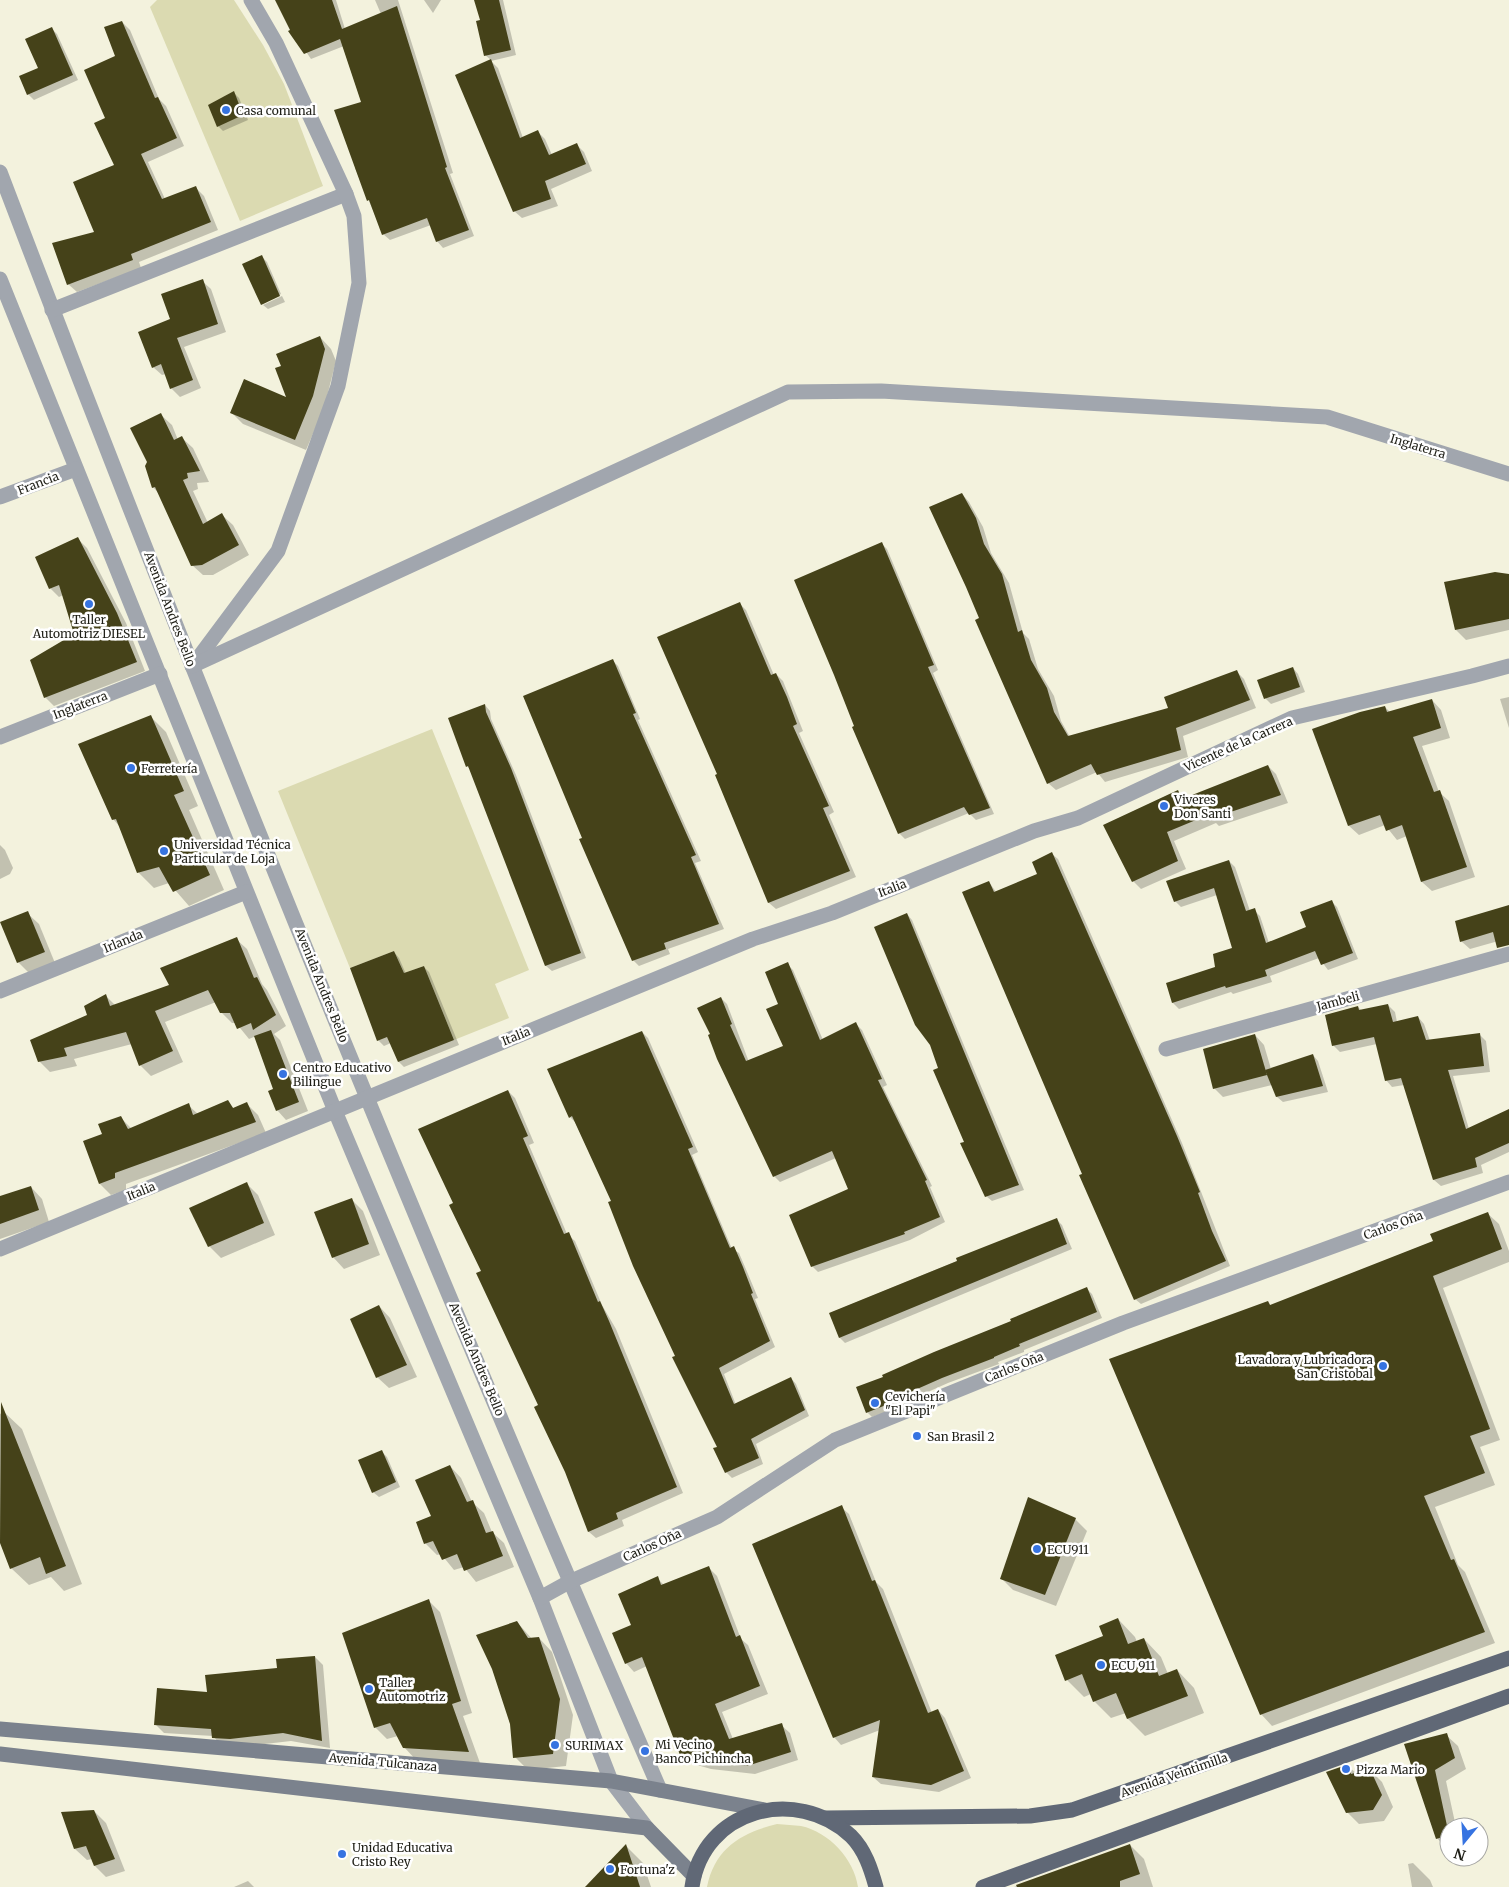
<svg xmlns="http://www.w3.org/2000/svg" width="1509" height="1887" font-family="Merriweather,serif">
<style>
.green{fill:#dbdab1}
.shadow{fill:#0003}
.building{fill:#454219}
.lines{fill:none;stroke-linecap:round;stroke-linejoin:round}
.street{stroke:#a1a6ae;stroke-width:15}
.secondary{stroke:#7b828d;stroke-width:15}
.primary{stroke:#606876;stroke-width:15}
.poi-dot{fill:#3673e1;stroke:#fff;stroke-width:2}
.labels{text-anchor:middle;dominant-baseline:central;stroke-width:5;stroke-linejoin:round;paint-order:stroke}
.poi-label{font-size:12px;fill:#1f1f17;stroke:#fff;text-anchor:start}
.street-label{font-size:12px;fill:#1f1f17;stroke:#fff}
</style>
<rect width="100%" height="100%" fill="#f3f2dd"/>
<g class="green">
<polygon points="157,0 234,0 263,45 284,84 323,186 240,221 150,7"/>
<polygon points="432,729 529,970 495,984 509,1018 454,1040 424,966 404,973 394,951 350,968 278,791"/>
<path d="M 777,1824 C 785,1825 794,1825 801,1826 C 829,1832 854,1859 858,1887 L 707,1887 C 715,1848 741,1833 777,1824 Z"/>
</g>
<g class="shadow">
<polygon points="277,0 336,0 345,29 381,14 375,0 398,0 453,173 450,174 474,236 443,248 437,241 431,225 390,240 383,234 355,168 362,103 344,46 311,59 292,31"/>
<polygon points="424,0 441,0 433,13"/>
<polygon points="475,0 503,0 516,55 491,61 498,68 523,138 538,132 545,139 552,155 577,145 584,152 592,171 551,189 558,206 522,218 514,211 457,76 491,60 485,55 477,22 481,21"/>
<polygon points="122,22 130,30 159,99 166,106 184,146 148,162 165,199 196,188 204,196 218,230 139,262 141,268 77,292 68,284 95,233 115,165 107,119"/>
<polygon points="52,29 57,34 78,80 34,100 28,94 40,69"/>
<polygon points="234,93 239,98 248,120 223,131 218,126"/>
<polygon points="261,256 267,262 281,294 263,304 244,264"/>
<polygon points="202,281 211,289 226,332 184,347 201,388 180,397 171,388 166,374 162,375 153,367 172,320"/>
<polygon points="282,296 285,302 268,309 263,305"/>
<polygon points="320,337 331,349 336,361 324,408 306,450 243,424 231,412 289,399 283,367"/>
<polygon points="161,415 172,425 178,440 182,438 193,448 209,482 197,483 198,489 193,491 208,523 222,515 233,525 249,555 213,575 203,575 192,565 159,494 153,487 148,461"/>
<polygon points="962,494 969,502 983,527 991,553 1009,583 1023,633 1029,639 1038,669 1054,696 1061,721 1070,737 1170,709 1236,671 1244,679 1256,708 1183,736 1188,757 1105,782 1097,772 1056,790 1048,783 980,619"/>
<polygon points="78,539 87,548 126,623 145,671 54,706 45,697 76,634 63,595 59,597 50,588"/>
<polygon points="882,544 887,549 938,670 933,673 994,814 976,820 969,813 905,839 899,833"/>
<polygon points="1509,575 1509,630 1466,640 1456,630"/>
<polygon points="740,604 746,610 774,675 776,674 783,681 803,731 799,733 834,812 829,815 856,877 776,909 769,903 716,776 719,775"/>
<polygon points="612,660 618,666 640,719 638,720 701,861 695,863 724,929 668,949 670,954 639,966 633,960 583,838"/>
<polygon points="1293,668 1298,674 1305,692 1271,704 1266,699 1259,680"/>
<polygon points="1509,697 1509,728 1500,699"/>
<polygon points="1432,700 1441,710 1450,738 1422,746 1439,792 1449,801 1475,877 1432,891 1422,882 1407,836 1397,840 1385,825 1359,835 1349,826 1385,707 1390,712"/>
<polygon points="485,705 490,711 491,719 516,775 586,958 552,971 546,966 471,770 467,766"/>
<polygon points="151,717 166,732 198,806 189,810 224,890 189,906 169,883 154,888 139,873 120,827 113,819"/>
<polygon points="1268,766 1276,774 1288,803 1219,826 1216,823 1174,841 1186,869 1141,889 1133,881 1177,792 1185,799"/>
<polygon points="0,845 5,850 13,868 10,874 0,879"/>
<polygon points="1052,854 1058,859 1182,1143 1230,1266 1141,1304 1135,1299 989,882 996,892 1039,874"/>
<polygon points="1229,861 1235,867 1250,911 1254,910 1260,916 1269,943 1307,928 1331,901 1337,907 1358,959 1328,970 1319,958 1270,976 1272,982 1233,994 1231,992 1179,1009 1173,1003 1167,984 1217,967 1234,949 1217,895 1181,907 1175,901"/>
<polygon points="1509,909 1509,938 1470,949 1461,941"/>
<polygon points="27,913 39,924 55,963 30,974 18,962"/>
<polygon points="907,914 912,920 1024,1190 992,1201 986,1196 940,1069"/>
<polygon points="236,939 247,949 262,984 267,990 286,1026 274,1034 280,1040 308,1111 286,1120 277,1110 275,1089 256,1036 249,1039 236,1023 232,1023 221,1012 216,1002 165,1022 183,1062 151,1076 140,1065 132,1044 74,1059 77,1066 50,1072 39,1061 89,1016 105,995 115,1005 170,986"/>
<polygon points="394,952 399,958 406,974 424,967 429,972 459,1045 404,1067 399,1062 391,1043 384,1046 378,1040"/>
<polygon points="787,964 793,970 823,1040 856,1024 862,1030 887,1085 883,1087 932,1186 930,1187 945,1222 910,1240 818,1272 812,1266 849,1190 836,1158 780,1182 774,1176 711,1035 721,998 727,1004 749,1062 785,1046 780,1005"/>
<polygon points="1388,1005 1395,1012 1397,1022 1418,1017 1424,1024 1430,1041 1480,1035 1486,1041 1490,1072 1453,1076 1469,1129 1509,1110 1509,1152 1481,1165 1483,1173 1441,1186 1434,1180 1404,1085 1392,1087 1386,1080 1377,1044 1340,1052 1333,1045 1358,1007 1362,1011"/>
<polygon points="642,1032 648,1038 698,1152 692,1155 732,1249 739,1253 748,1274 758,1298 755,1299 775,1347 724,1374 736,1405 791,1378 796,1384 809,1416 756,1444 763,1464 732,1478 726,1472 719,1447 676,1357 613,1202 575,1122 570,1117"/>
<polygon points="1255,1035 1264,1045 1271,1069 1313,1055 1318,1061 1328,1092 1283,1102 1277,1097 1272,1085 1223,1097 1214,1088"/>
<polygon points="508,1091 515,1098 534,1143 529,1145 567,1234 575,1241 602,1305 616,1329 683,1493 622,1520 624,1526 596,1538 589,1532 540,1405 455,1204"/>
<polygon points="228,1102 234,1109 247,1104 258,1115 266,1133 126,1184 126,1190 111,1195 100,1184 103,1135 120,1117 132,1129 188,1105 198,1114"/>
<polygon points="247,1184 258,1195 275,1235 221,1258 209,1246"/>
<polygon points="31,1187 42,1199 49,1222 0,1239 0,1198"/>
<polygon points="352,1200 363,1211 380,1255 344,1269 333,1257"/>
<polygon points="1487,1213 1499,1224 1509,1251 1509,1262 1443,1288 1500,1440 1480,1447 1495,1485 1435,1507 1458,1565 1465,1572 1495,1643 1272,1726 1261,1714 1268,1303 1271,1306 1434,1241"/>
<polygon points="1057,1220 1062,1225 1072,1249 845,1343 840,1338 830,1313"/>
<polygon points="1087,1289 1092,1294 1102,1318 1024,1350 1024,1352 998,1362 999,1364 948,1383 894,1407 895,1409 872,1417 867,1412 1013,1322"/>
<polygon points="379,1306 390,1318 417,1377 389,1388 377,1377"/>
<polygon points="4,1412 22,1429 82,1584 64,1591 51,1577 29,1585 11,1568 0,1539 0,1414"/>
<polygon points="381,1451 387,1457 400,1487 379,1497 373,1492"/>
<polygon points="450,1466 461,1478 472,1502 484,1513 492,1532 504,1543 514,1567 476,1582 464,1567 454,1570 441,1554 437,1555 426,1544 418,1522 433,1517"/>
<polygon points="841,1507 849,1514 876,1582 883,1589 932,1713 938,1710 945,1718 971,1778 939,1792 881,1784 873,1777 880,1730 841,1745 834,1737"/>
<polygon points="1075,1519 1087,1531 1056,1606 1013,1590 1002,1579"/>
<polygon points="709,1568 717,1576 741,1639 748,1645 768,1694 722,1712 733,1739 781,1725 790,1733 798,1760 755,1774 711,1769 690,1763 682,1754 647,1666 634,1672 626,1663 633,1625 657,1578 664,1585"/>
<polygon points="428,1600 440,1612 472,1713 463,1716 480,1763 416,1760 404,1747 398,1736 387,1739 375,1727"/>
<polygon points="1118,1619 1135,1637 1137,1642 1144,1639 1161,1657 1168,1674 1177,1670 1194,1688 1204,1713 1145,1736 1128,1719 1126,1713 1111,1718 1094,1701 1091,1694 1084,1697 1067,1680"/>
<polygon points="517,1622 532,1639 539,1638 552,1652 573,1715 566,1766 528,1770 515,1757"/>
<polygon points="315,1657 323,1665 330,1748 291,1741 239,1747 221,1745 213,1736 164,1733 156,1725 208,1693"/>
<polygon points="1446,1735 1458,1746 1466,1769 1446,1781 1456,1827 1449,1827 1448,1850 1437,1838 1406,1745"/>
<polygon points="1348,1766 1357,1774 1370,1770 1382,1782 1393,1807 1384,1821 1359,1824 1347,1812"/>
<polygon points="94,1811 106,1823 125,1871 106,1877 95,1866 92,1859 87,1860 75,1849"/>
<polygon points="1130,1845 1144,1859 1153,1887 1014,1887"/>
<polygon points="626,1846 643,1863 651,1887 590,1887"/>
<polygon points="1413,1863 1430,1880 1433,1887 1412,1887 1408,1864"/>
<polygon points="248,1881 254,1887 234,1887"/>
</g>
<g class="building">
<polygon points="275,0 332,0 342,29 397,6 447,167 445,168 469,230 436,242 427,218 382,235 369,200 367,201 334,110 361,102 340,39 304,54 288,31 290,30"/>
<polygon points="474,0 499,0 511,50 484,56 476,21 480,20"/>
<polygon points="122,21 155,98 158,97 177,138 141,154 162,199 196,186 211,222 131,254 133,260 67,285 52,243 94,232 73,182 114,165 94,123 105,118 84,70 115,56 104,27"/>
<polygon points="52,27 73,75 27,95 19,76 38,68 25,39"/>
<polygon points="491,59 520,138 538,130 549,155 577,143 586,164 545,181 551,199 513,212 455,75"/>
<polygon points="234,91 243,115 217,127 208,105"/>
<polygon points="262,255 280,296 261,305 242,264"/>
<polygon points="203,279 218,324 177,338 193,380 170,389 161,364 152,368 138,332 170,319 161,294"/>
<polygon points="320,336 325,349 313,396 295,440 230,413 244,379 286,397 275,368 281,366 276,354"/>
<polygon points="161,413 174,440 182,436 200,471 187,473 188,478 183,480 203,524 222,513 239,545 202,565 191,566 155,487 152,488 145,466 147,462 130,428"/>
<polygon points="962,493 976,518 984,544 1002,574 1018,632 1022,630 1031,660 1047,688 1054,712 1068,736 1168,708 1164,697 1237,670 1250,700 1176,728 1181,750 1097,775 1091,764 1047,784 975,620 979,618 966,587 929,507"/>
<polygon points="78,537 117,613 137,662 44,698 30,660 74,634 59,585 49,589 35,557"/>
<polygon points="882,542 934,665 928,667 990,808 969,815 964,807 898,834 852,727 854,726 834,675 794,580"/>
<polygon points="1495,572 1509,574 1509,619 1455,630 1444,582"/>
<polygon points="740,602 771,675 776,673 787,697 797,724 793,726 829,806 823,808 850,871 768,903 715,775 717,774 657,637"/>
<polygon points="613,659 636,713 633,714 696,855 691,857 719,924 664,943 666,949 632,961 579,839 582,838 523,696"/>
<polygon points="1293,667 1300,687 1264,699 1257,680"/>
<polygon points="1432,699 1441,728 1413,737 1434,792 1440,790 1467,867 1421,882 1402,825 1386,831 1380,815 1348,826 1312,729 1360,712 1385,706 1387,712"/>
<polygon points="485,704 486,712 511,768 581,953 545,966 468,766 466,767 448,718"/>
<polygon points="151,715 184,791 174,795 210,875 173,892 159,867 137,873 116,819 112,820 78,744"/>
<polygon points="1268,765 1281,795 1210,819 1208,815 1167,832 1178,861 1132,882 1103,825 1178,790 1182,799"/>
<polygon points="1052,852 1177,1136 1200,1192 1198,1193 1212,1231 1226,1261 1134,1300 1079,1175 1082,1174 962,892 989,881 994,892 1037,874 1032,862"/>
<polygon points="1229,860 1246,911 1255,908 1266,943 1306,927 1300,912 1332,900 1353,953 1321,965 1315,951 1265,970 1267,976 1226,988 1225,986 1172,1003 1166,983 1215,967 1213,954 1232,948 1214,888 1174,902 1166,881"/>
<polygon points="1509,905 1509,945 1497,948 1493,932 1460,942 1455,921"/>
<polygon points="28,911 45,952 17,963 0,922"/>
<polygon points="907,913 1019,1185 985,1197 960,1143 964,1142 933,1070 938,1068 930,1045 915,1025 874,927"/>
<polygon points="237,937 254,978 257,977 276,1015 253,1030 251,1023 237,1029 230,1013 220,1013 208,990 155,1011 173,1051 139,1066 126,1032 64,1048 67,1056 38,1062 30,1040 87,1015 84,1006 106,994 110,1006 169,985 160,968"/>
<polygon points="394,951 404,973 424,966 454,1040 398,1062 387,1037 377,1041 350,968"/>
<polygon points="788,962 820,1040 856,1022 882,1079 878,1080 927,1180 925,1181 940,1217 904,1232 905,1234 811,1267 789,1215 848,1189 832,1151 773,1177 717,1059 708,1035 710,1034 697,1008 721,997 732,1024 730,1025 746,1061 783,1046 766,1009 778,1004 765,972"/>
<polygon points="1388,1004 1393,1022 1418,1016 1426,1040 1480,1033 1484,1066 1448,1070 1466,1129 1509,1109 1509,1143 1475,1158 1477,1167 1433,1180 1401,1078 1385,1081 1374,1037 1332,1046 1325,1015 1358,1006 1359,1010"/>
<polygon points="271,1030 299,1102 276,1111 268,1091 273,1089 254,1036"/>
<polygon points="642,1031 693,1147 688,1149 730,1248 734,1246 743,1267 753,1293 751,1294 770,1341 719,1368 734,1404 791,1377 805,1410 751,1439 759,1458 725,1473 713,1448 717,1447 672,1357 675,1356 633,1266 608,1202 611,1201 572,1116 569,1118 547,1069"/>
<polygon points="1255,1034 1267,1075 1213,1089 1203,1049"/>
<polygon points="1313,1054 1323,1086 1276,1097 1265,1070"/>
<polygon points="508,1090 528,1136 523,1138 564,1234 569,1232 598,1302 600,1301 609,1321 677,1487 616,1513 618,1519 588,1532 565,1472 534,1407 538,1405 476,1273 481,1271 449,1205 453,1203 418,1129"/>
<polygon points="228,1100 233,1108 247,1102 256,1122 115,1173 115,1178 99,1184 83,1141 102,1134 98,1124 121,1116 128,1129 189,1103 193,1115"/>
<polygon points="247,1182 264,1223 208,1247 189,1208"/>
<polygon points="31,1186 39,1210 0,1224 0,1196"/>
<polygon points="352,1198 369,1244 332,1258 314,1212"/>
<polygon points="1488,1212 1502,1249 1433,1276 1490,1429 1470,1436 1485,1473 1424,1496 1451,1560 1454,1559 1485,1632 1260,1715 1109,1359 1268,1301 1270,1305 1433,1241 1430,1234"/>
<polygon points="1057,1218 1067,1244 839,1338 829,1313 957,1261 956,1258"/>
<polygon points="1087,1287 1097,1312 1019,1344 1020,1346 994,1357 994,1358 942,1378 890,1401 891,1403 866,1413 856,1387 883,1377 882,1375 934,1352 1011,1321 1010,1319"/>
<polygon points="379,1305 407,1365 376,1378 350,1319"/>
<polygon points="1,1402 66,1566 46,1574 40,1557 10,1569 0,1543"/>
<polygon points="382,1450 396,1482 372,1493 358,1460"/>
<polygon points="450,1465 467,1502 473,1500 486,1533 493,1531 503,1556 464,1571 457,1554 442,1560 433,1541 424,1544 416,1522 431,1516 415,1480"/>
<polygon points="1028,1497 1076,1518 1045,1595 1000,1579"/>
<polygon points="842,1505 872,1581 875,1580 928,1713 938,1709 964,1771 931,1785 872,1777 880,1720 833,1738 752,1544"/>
<polygon points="709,1566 736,1637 740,1635 760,1686 715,1704 729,1739 782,1723 791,1752 747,1766 701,1762 680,1755 642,1657 625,1664 612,1633 631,1625 618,1594 658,1576 661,1585"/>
<polygon points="429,1599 461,1701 452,1704 469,1752 403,1748 390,1723 374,1728 342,1633"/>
<polygon points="1118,1618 1128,1644 1144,1638 1159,1676 1177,1669 1188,1696 1127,1719 1116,1693 1093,1702 1082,1674 1065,1681 1055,1655 1103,1636 1099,1626"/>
<polygon points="517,1621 528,1638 539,1637 560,1699 553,1754 513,1758 510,1724 492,1669 476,1635"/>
<polygon points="315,1656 322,1741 283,1733 230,1739 212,1738 211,1729 154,1725 157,1688 207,1692 205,1675 277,1668 276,1659"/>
<polygon points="1447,1733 1455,1758 1435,1770 1449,1835 1436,1839 1404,1744"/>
<polygon points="1349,1764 1351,1774 1370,1769 1382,1795 1373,1810 1346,1813 1326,1772"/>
<polygon points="94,1810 115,1859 94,1866 86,1846 74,1849 61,1812"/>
<polygon points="626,1844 640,1887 585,1887"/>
<polygon points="1130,1844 1140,1874 1120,1881 1120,1887 1017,1887 1016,1885"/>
</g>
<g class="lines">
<g class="street">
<path d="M 0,172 C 207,716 428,1256 660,1790"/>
<polyline points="0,279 335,1111 540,1598 611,1781 647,1828"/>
<polyline points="52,310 346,194"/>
<polyline points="0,497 76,469"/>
<polyline points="193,665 278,551 338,386 359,283 354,216 346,194 276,43 251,0"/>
<polyline points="192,666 788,392 881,391 1327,417 1509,474"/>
<polyline points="0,737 160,674"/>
<polyline points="0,991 246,892"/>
<polyline points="1166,1049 1509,954"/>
<polyline points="0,1249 753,939 832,913 1034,831 1078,818 1292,718 1472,676 1509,666"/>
<polyline points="540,1598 569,1582 717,1517 835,1440 1123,1323 1509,1182"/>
</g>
<g class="secondary">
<polyline points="0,1729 611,1781 765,1810"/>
<polyline points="0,1754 647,1828 694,1876"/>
</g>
<g class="primary">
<polyline points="826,1818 1030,1816 1072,1810 1509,1658"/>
<path d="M 692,1887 C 703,1809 796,1785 851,1836 C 865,1850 871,1869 876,1887"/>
<polyline points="983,1887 1509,1696"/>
</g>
</g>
<g class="poi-dot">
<circle cx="226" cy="110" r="5"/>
<circle cx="89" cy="604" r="5"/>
<circle cx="131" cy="768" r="5"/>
<circle cx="1164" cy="806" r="5"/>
<circle cx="164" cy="851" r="5"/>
<circle cx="283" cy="1074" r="5"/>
<circle cx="1383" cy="1366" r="5"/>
<circle cx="875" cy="1403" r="5"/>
<circle cx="917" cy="1436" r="5"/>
<circle cx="1037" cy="1549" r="5"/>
<circle cx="1101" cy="1665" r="5"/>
<circle cx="369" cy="1689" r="5"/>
<circle cx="555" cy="1745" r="5"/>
<circle cx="645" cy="1751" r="5"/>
<circle cx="1346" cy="1769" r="5"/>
<circle cx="342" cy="1854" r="5"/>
<circle cx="610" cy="1869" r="5"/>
</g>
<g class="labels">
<g class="poi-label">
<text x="236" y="110">Casa comunal</text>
<text x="89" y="619" text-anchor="middle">Taller<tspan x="89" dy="14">Automotriz DIESEL</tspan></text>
<text x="141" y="768">Ferretería</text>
<text x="1174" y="799">Viveres<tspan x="1174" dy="14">Don Santi</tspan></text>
<text x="174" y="844">Universidad Técnica<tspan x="174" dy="14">Particular de Loja</tspan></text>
<text x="293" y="1067">Centro Educativo<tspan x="293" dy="14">Bilingue</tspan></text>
<text x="1373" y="1359" text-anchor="end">Lavadora y Lubricadora<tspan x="1373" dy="14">San Cristobal</tspan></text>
<text x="885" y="1396">Cevichería<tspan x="885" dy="14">"El Papi"</tspan></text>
<text x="927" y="1436">San Brasil 2</text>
<text x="1047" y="1549">ECU911</text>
<text x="1111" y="1665">ECU 911</text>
<text x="379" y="1682">Taller<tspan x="379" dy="14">Automotriz</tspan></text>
<text x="655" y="1744">Mi Vecino<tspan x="655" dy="14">Banco Pichincha</tspan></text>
<text x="565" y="1745">SURIMAX</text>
<text x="1356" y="1769">Pizza Mario</text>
<text x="352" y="1847">Unidad Educativa<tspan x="352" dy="14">Cristo Rey</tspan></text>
<text x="620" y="1869">Fortuna'z</text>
</g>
<g class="street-label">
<text transform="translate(1418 446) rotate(17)">Inglaterra</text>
<text transform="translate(38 483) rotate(-21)">Francia</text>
<text transform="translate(170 609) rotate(69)">Avenida Andres Bello</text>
<text transform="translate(80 705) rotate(-21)">Inglaterra</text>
<text transform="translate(1238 744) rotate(-24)">Vicente de la Carrera</text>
<text transform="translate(892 888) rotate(-21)">Italia</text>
<text transform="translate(123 941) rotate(-22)">Irlanda</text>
<text transform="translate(322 985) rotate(68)">Avenida Andres Bello</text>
<text transform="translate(1338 1001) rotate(-15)">Jambeli</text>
<text transform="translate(516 1036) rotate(-22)">Italia</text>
<text transform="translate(141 1191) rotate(-22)">Italia</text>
<text transform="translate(1393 1225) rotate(-20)">Carlos Oña</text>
<text transform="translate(477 1359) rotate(67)">Avenida Andres Bello</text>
<text transform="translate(1014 1367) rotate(-22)">Carlos Oña</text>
<text transform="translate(652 1545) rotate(-24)">Carlos Oña</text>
<text transform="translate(383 1762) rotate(5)">Avenida Tulcanaza</text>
<text transform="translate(1174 1775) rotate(-19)">Avenida Veintimilla</text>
</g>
</g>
<g transform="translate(1464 1842) rotate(198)"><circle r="24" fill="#ffffff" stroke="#a5a5a2"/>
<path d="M0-4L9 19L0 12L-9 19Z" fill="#3673e1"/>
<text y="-8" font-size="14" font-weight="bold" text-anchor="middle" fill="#1f1f17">N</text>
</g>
</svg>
